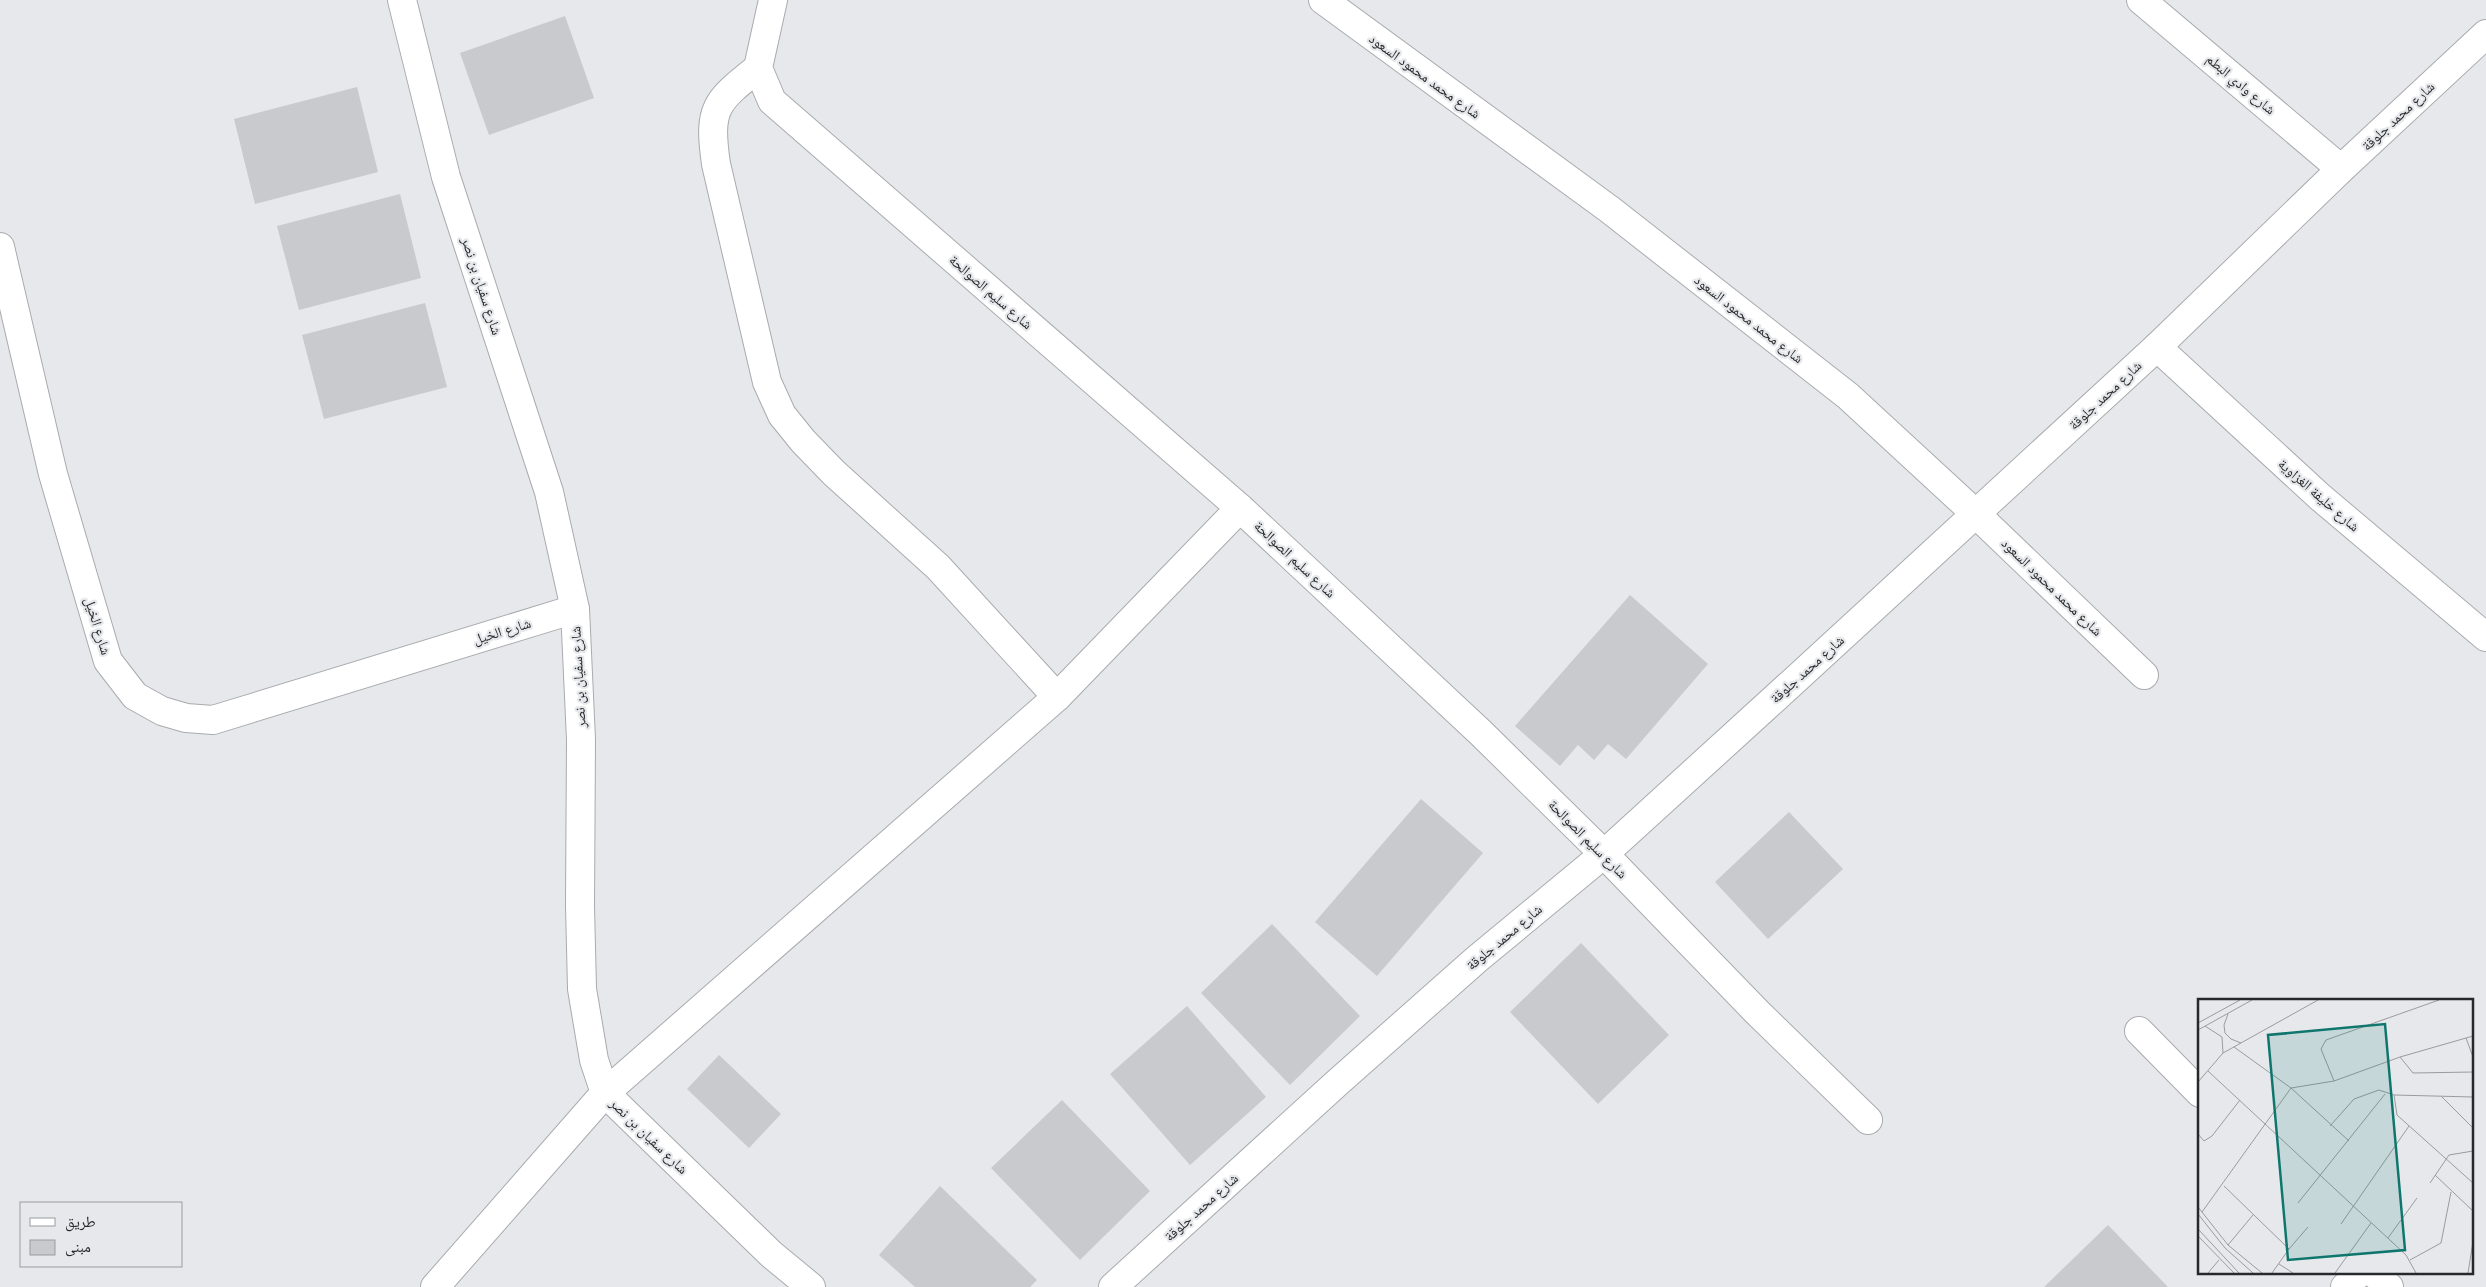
<svg xmlns="http://www.w3.org/2000/svg" width="2486" height="1287" font-family="'PT Sans','Noto Naskh Arabic',sans-serif">
<style>
.building{fill:#c8cacd}
.lines{fill:none;stroke-linecap:round;stroke-linejoin:round}
.minor-casing{stroke:#a9abae;stroke-width:30}
.minor{stroke:#fff;stroke-width:28}
.labels{text-anchor:middle;dominant-baseline:central;stroke-width:4.5;stroke-linejoin:round;paint-order:stroke}
.street-label{font-size:14px;fill:#272829;stroke:#e6e8eb}
.inset-road{fill:none;stroke:#9a9b9d;stroke-width:1}
.view{fill:#0f766e;fill-opacity:0.15;stroke:#0f766e;stroke-width:2.5}
.inset-edge{fill:none;stroke:#272829;stroke-width:2.5}
</style>
<rect width="100%" height="100%" fill="#e6e8eb"/>
<g class="building">
<polygon points="565,16 594,98 489,135 460,53"/>
<polygon points="357,87 378,172 255,204 234,119"/>
<polygon points="400,194 421,278 299,310 277,226"/>
<polygon points="425,303 447,387 324,419 302,335"/>
<polygon points="1630,595 1708,664 1626,759 1608,744 1594,760 1578,745 1560,766 1515,726"/>
<polygon points="1421,799 1483,853 1377,976 1315,922"/>
<polygon points="1789,812 1843,869 1768,939 1715,882"/>
<polygon points="1272,924 1360,1016 1290,1085 1201,993"/>
<polygon points="1581,943 1669,1035 1598,1104 1510,1012"/>
<polygon points="1187,1006 1266,1097 1190,1165 1110,1074"/>
<polygon points="719,1055 781,1114 749,1148 687,1089"/>
<polygon points="1062,1100 1150,1191 1080,1260 991,1168"/>
<polygon points="940,1186 1037,1280 1030,1287 915,1287 879,1255"/>
<polygon points="2108,1225 2168,1287 2044,1287"/>
</g>
<g class="lines">
<g class="minor-casing">
<g id="minor">
<polyline points="402,0 446,177 549,492 575,609 581,740 580,906 582,989 594,1060 605,1093 771,1254 811,1287"/>
<polyline points="773,0 758,68 772,101 1240,508 1481,733 1604,854 1757,1012 1868,1120"/>
<polyline points="1323,0 1609,209 1848,396 1976,514 2144,675"/>
<polyline points="2141,0 2341,169"/>
<path d="M 758,68 C 715,102 708,108 716,164 L 767,382 L 782,415 L 803,441 L 834,473 L 938,567 L 1057,697"/>
<polyline points="0,247 53,474 108,661 135,696 162,711 186,718 213,720 575,609"/>
<polyline points="2157,347 2320,497 2486,637"/>
<polyline points="2139,1031 2200,1093"/>
<polyline points="2374,1273 2389,1287"/>
<polyline points="435,1287 605,1093 1057,697 1240,508"/>
<polyline points="1113,1287 1338,1082 1477,959 1604,854 1795,680 2157,347 2341,169 2486,34"/>
<polyline points="2345,1287 2359,1273"/>
</g>
</g>
<use href="#minor" class="minor"/>
</g>
<g class="labels">
<g class="street-label">
<text transform="translate(1425 76) rotate(36)">شارع محمد محمود السعود</text>
<text transform="translate(2241 84) rotate(40)">شارع وادي البطم</text>
<text transform="translate(2398 116) rotate(-43)">شارع محمد جلوقة</text>
<text transform="translate(482 286) rotate(72)">شارع سفيان بن نصر</text>
<text transform="translate(991 292) rotate(41)">شارع سليم الصوالحة</text>
<text transform="translate(1749 319) rotate(38)">شارع محمد محمود السعود</text>
<text transform="translate(2105 395) rotate(-43)">شارع محمد جلوقة</text>
<text transform="translate(2319 495) rotate(41)">شارع خليفة الغزاوية</text>
<text transform="translate(1295 559) rotate(43)">شارع سليم الصوالحة</text>
<text transform="translate(2052 587) rotate(44)">شارع محمد محمود السعود</text>
<text transform="translate(98 626) rotate(73)">شارع الخيل</text>
<text transform="translate(502 631) rotate(-17)">شارع الخيل</text>
<text transform="translate(1807 669) rotate(-42)">شارع محمد جلوقة</text>
<text transform="translate(578 677) rotate(-93)">شارع سفيان بن نصر</text>
<text transform="translate(1588 839) rotate(45)">شارع سليم الصوالحة</text>
<text transform="translate(1504 937) rotate(-40)">شارع محمد جلوقة</text>
<text transform="translate(649 1136) rotate(44)">شارع سفيان بن نصر</text>
<text transform="translate(1201 1207) rotate(-42)">شارع محمد جلوقة</text>
</g>
</g>
<g transform="translate(2198 999)">
<rect width="275" height="275" fill="#e6e8eb"/>
<path class="inset-road" d="M 30,15 L 26,26 L 27,34 L 33,40 L 43,44M 0,24 L 42,1M 7,27 L 24,38 L 25,54M 0,31 L 54,1M 268,39 L 275,58M 36,48 L 93,89 L 151,142M 202,58 L 215,74 L 275,73M 10,72 L 208,256 L 218,274M 136,82 L 123,50 L 128,41 L 241,1M 0,83 L 25,54 L 120,1M 196,96 L 199,116 L 275,184M 244,98 L 275,129M 132,127 L 156,100 L 181,91 L 196,96 L 275,98M 0,135 L 6,142 L 14,137 L 42,101M 237,176 L 275,212M 232,184 L 251,156 L 275,152M 26,187 L 91,250 L 74,274M 100,204 L 187,95M 0,208 L 30,246 L 64,274M 4,213 L 93,89 L 136,82 L 202,58 L 275,37M 0,215 L 27,249 L 55,274M 143,225 L 211,127M 0,230 L 41,274M 0,237 L 36,274M 190,239 L 219,199M 30,246 L 55,216M 91,250 L 110,228M 212,261 L 243,244 L 253,193M 81,265 L 95,274M 10,274 L 21,261M 137,274 L 173,224M 270,274 L 275,243"/>
<path class="view" d="M 187,25 L 207,251 L 90,261 L 70,36 Z"/>
<rect width="275" height="275" class="inset-edge"/>
</g>
<rect x="20" y="1202" width="162" height="65" fill="#e6e8eb" stroke="#9a9b9d"/>
<rect x="30" y="1218" width="25" height="8" fill="#ffffff" stroke="#9a9b9d"/>
<text x="65" y="1227" font-size="15" fill="#272829">طريق</text>
<rect x="30" y="1240" width="25" height="15" fill="#c8cacd" stroke="#9a9b9d"/>
<text x="65" y="1252" font-size="15" fill="#272829">مبنى</text>
</svg>
